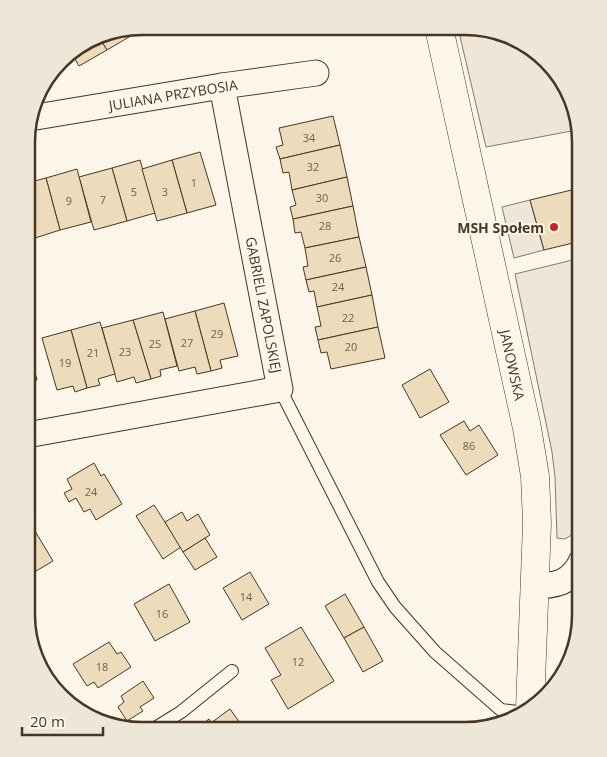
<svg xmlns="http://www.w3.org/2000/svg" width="607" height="757" font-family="'Open Sans',sans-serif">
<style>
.green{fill:#ede6d9;stroke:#887966}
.parking{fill:#ede7d9;stroke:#887966}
.building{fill:#ecdcbc;stroke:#4a3520}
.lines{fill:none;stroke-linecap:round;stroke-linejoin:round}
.lane-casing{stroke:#4a3520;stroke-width:14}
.street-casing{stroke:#4a3520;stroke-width:27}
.secondary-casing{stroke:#4a3520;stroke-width:29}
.lane{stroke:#fbf6e9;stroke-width:12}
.street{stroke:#fbf6e9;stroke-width:25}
.secondary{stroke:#fbf6e9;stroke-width:28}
.poi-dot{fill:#c62828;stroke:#fbf6e9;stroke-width:2}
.labels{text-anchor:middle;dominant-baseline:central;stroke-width:4;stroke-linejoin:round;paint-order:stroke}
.number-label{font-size:11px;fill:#725f47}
.street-label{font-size:14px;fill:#4a3520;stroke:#fbf6e9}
.poi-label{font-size:14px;font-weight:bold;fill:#4a3520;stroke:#fbf6e9;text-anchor:end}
.rim{fill:none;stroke:#4a3520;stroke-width:2.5}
</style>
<rect width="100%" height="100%" fill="#fbf6e9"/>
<g class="green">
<polygon points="480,27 529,46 565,85 577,130 486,147 458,28"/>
<polygon points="581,258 581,517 575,533 565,539 557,538 555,477 552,452 515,274"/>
</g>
<polygon class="parking" points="530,200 544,250 514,258 502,207"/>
<g class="building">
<polygon points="133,32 134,34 107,50 98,36 105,33"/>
<polygon points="98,36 107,50 79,66 71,52"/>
<polygon points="333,116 340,145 280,159 276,147 283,145 279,128"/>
<polygon points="340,145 347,177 292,190 289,172 283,173 280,159"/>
<polygon points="200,152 216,205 187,213 172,160"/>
<polygon points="140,160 155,213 127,221 112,168"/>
<polygon points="172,160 187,213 157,221 142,169"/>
<polygon points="112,168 127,221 94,230 79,177"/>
<polygon points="77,169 91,222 60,230 46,178"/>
<polygon points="347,177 353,206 293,219 290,207 296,205 292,190"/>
<polygon points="46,178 60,230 32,239 27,221 27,183"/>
<polygon points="580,188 581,241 544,250 530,200"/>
<polygon points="353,206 359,237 305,248 301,232 295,233 293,219"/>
<polygon points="359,237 366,267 306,280 303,267 308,266 305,248"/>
<polygon points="366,267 372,295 317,307 314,291 309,292 306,280"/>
<polygon points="372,295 378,327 318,340 315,327 321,326 317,307"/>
<polygon points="224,303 238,356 220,360 222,368 211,371 195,311"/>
<polygon points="195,311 211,371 197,374 195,367 179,371 165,319"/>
<polygon points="163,312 177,366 160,370 161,376 151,379 133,320"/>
<polygon points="133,320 151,379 136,383 134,377 117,382 102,328"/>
<polygon points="100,322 115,374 98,379 100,385 87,388 71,330"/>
<polygon points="378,327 385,358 331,369 327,352 321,353 318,340"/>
<polygon points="71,330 87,388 75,392 73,386 57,390 42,338"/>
<polygon points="27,343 37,380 27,383"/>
<polygon points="430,369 449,402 420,418 402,385"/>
<polygon points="464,421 470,431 479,425 498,455 466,475 440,435"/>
<polygon points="94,463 101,476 104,474 122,504 96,520 90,509 84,512 76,498 69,502 64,493 72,489 67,479"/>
<polygon points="154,505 181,547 163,559 136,516"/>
<polygon points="182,512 187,521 198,514 210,535 183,552 165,522"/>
<polygon points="26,516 53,561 26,577"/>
<polygon points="205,538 217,557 195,570 183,552"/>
<polygon points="250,572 269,604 242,620 223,588"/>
<polygon points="169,584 190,622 155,641 134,604"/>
<polygon points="345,594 364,627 344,638 325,606"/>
<polygon points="301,627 334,681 288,709 271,680 281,675 265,648"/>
<polygon points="364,627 383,661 363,672 344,638"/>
<polygon points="109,642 117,654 121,652 131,667 98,688 94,682 87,686 73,664"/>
<polygon points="143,681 154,698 140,707 143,711 127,721 118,707 124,702 121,696"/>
<polygon points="230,709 245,730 201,730 199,727 209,719 211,723"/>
</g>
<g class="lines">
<g class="lane-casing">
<g id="lane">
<polyline points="280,389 378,582 395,607 435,652 501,710 525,713"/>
<polyline points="152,730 181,712 232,671"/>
</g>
</g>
<g class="street-casing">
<g id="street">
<path id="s1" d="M 30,118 L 222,86 L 316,73"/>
<polyline points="27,435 280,389 222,86"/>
<path d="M 534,586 C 555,586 571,583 581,562"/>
</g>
</g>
<g class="secondary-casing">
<g id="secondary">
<path id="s2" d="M 439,28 L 527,428 L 535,476 L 537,523 L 530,708"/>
</g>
</g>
<use href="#lane" class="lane"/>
<use href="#street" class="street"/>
<use href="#secondary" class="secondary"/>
</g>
<circle class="poi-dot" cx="554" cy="227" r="5"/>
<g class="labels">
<g class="number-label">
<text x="309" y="137">34</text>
<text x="313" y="166">32</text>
<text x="194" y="182">1</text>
<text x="134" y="191">5</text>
<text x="165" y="191">3</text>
<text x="322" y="197">30</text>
<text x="103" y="199">7</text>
<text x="69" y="200">9</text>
<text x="325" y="225">28</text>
<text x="335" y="257">26</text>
<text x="338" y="286">24</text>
<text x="348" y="317">22</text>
<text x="217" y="333">29</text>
<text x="187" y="342">27</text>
<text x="155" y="343">25</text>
<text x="351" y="346">20</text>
<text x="125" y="351">23</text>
<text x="93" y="352">21</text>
<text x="65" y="362">19</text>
<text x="469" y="445">86</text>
<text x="91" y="491">24</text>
<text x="246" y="596">14</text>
<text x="162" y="613">16</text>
<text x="298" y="661">12</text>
<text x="102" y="666">18</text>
</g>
<g class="street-label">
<text stroke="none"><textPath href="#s1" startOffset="145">JULIANA PRZYBOSIA</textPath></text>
<text transform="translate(264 305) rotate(79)">GABRIELI ZAPOLSKIEJ</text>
<text stroke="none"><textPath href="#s2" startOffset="345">JANOWSKA</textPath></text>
</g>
<g class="poi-label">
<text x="544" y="227">MSH Społem</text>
</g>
</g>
<path d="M0 0H607V757H0ZM142 35H465A107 107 0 0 1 572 142V615A107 107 0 0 1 465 722H142A107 107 0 0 1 35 615V142A107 107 0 0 1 142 35Z" fill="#ede7d9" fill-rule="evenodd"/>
<path class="rim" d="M142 35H465A107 107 0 0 1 572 142V615A107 107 0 0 1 465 722H142A107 107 0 0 1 35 615V142A107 107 0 0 1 142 35Z"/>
<path d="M22 727v8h81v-8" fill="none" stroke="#4a3520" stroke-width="2.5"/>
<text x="30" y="727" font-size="15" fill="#4a3520" stroke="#fbf6e9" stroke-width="4" paint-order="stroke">20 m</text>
</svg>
